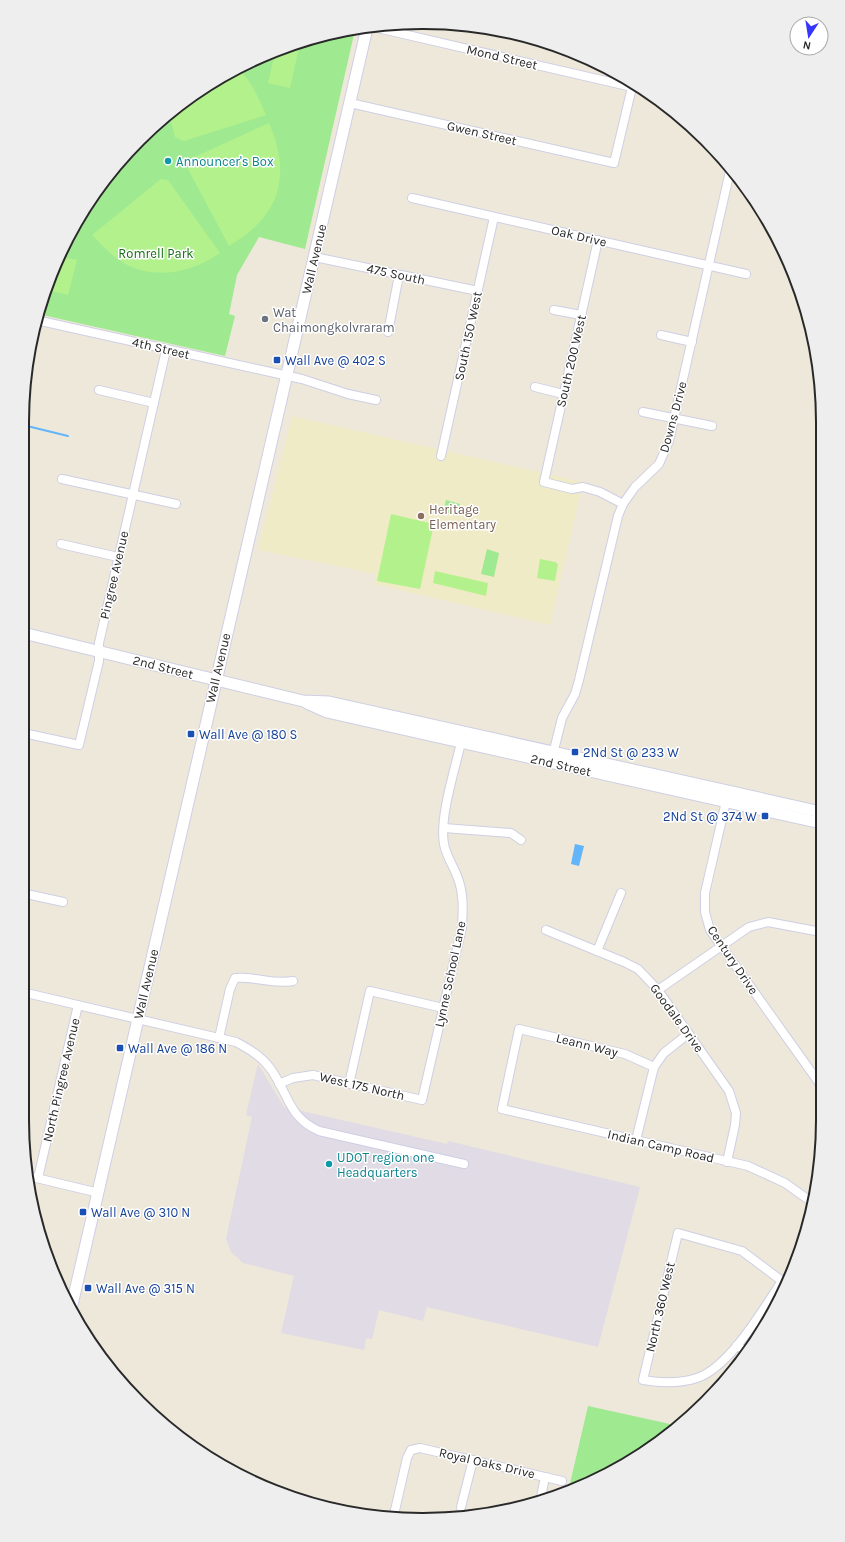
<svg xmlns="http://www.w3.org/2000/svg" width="845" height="1542" font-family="Karla,sans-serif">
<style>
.industrial{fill:#e0dbe5}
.education{fill:#f0ebc7}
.green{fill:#9fe991}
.pitch{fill:#b3f18c}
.water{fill:#63b5f9}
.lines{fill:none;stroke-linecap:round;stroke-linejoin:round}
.stream{stroke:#63b5f9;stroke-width:2}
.minor-casing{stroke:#cfcfe4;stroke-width:10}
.secondary-casing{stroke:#cfcfe4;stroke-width:13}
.minor{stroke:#fff;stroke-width:8}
.secondary{stroke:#fff;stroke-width:11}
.culture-dot{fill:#0f9aa8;stroke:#fff;stroke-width:1.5}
.worship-dot{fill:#6b7280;stroke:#fff;stroke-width:1.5}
.transit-dot{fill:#1a4fb4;stroke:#fff;stroke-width:1.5}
.education-dot{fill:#8d6e63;stroke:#fff;stroke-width:1.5}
.labels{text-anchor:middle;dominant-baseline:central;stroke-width:3;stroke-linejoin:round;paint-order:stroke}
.street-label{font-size:13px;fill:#292929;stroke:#fff}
.culture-label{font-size:13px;fill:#0d838f;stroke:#fff;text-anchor:start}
.park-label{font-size:13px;fill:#156d13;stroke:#fff}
.worship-label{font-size:13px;fill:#5b616d;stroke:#fff;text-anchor:start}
.transit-label{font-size:13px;fill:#164399;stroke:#fff;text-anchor:start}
.education-label{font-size:13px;fill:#785e54;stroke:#fff;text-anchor:start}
.rim{fill:none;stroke:#292929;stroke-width:2}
</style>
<rect width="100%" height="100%" fill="#ede8da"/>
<polygon class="industrial" points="258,1064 284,1107 447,1144 448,1141 640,1187 598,1347 427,1307 423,1321 379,1310 372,1339 366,1338 364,1350 281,1333 294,1276 243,1263 231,1252 226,1239 252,1117 246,1115"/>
<polygon class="education" points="292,416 583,482 550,625 374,584 376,574 258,550"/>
<g class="green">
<polygon points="355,30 305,249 259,237 237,275 229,314 235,316 225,356 38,314 76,222 121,159 179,105 245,63 319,36"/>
<polygon points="446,500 460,504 457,515 443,512"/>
<polygon points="487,549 499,553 494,577 481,574"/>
<polygon points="588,1406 679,1426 645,1453 568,1492"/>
</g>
<g class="pitch">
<polygon points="300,43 290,88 268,83 275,52"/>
<path d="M 237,68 C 252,81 258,97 266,115 L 184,141 L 175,137 L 169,114 L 179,105 Z"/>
<path d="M 269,123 C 292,177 280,216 229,246 L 188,169 L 190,159 Z"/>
<path d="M 161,179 L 168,180 L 220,253 C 191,273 151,282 119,260 C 109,253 101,244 92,235 Z"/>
<polygon points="61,257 77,260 68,295 47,290"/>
<polygon points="391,514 434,524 420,589 377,581"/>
<polygon points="540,559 555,562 558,564 555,581 537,578"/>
<polygon points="435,571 488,583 486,596 433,583"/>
</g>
<polygon class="water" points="575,844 584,846 579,866 571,864"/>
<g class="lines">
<polyline class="stream" points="23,425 68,436"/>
<g class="minor-casing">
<g id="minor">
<polyline points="373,27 632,87"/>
<polyline points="350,103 614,163 633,83"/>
<polyline points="412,198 746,274"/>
<polyline points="598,240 544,482 572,489 583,487 600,492 623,504"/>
<polyline points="315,257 478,291"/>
<polyline points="554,310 581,315"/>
<polyline points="36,320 302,379 348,394 376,400"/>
<polyline points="388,332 399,275"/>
<polyline points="661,335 692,342"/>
<polyline points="535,387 563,394"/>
<polyline points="99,390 154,403"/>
<polyline points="643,412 712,426"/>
<polyline points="441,456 494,217"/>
<polyline points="62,479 176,504"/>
<polyline points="61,544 118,557"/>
<polyline points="22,736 28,734 79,745 99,661 99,643 166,350"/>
<polyline points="552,758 562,718 575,694 579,680 618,516 623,504 635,487 659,464 669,441 730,171"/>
<polyline points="727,797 705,893 705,912 710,930 822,1087"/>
<polyline points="444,828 511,833 521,840"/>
<polyline points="22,893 63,902"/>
<polyline points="546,930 624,962 638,969 658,990 729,1091 736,1113 735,1125 727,1162"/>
<polyline points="597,951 621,893"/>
<polyline points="658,990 749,927 768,922 821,932"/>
<path d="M 22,992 L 236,1042 C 249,1049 261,1056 270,1068 C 289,1094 287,1116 319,1131 L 464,1164"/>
<path d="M 219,1038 L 230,989 L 235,978 C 257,976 271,985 293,981"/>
<polyline points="654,1067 625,1054 519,1029 502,1109 748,1166 785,1183 813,1203"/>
<path d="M 279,1084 L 293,1078 L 313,1075 L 422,1100 L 462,927 C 463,909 464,893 457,876 C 453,865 446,856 444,844 C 439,816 456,767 462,738"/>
<polyline points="349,1084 370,991 443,1008"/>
<polyline points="636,1140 654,1067 664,1053 688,1034"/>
<polyline points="28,1176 99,1193"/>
<polyline points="38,1178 78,1005"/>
<path d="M 678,1233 L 742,1251 L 782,1281 C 763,1309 730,1367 697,1378 C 679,1384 661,1383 643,1380 Z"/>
<polyline points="737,1345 747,1353"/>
<polyline points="540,1502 545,1477"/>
<polyline points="461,1507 473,1460"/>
<polyline points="393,1519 407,1458 411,1450 420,1448 562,1481"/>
</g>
</g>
<g class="secondary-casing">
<g id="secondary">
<polyline points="23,633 303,701 329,702 821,812"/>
<polyline points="307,703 327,712 821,823"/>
<polyline points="71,1309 367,28"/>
</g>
</g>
<use href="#minor" class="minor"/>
<use href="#secondary" class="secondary"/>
</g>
<g class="culture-dot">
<circle cx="168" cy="161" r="4"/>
<circle cx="329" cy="1164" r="4"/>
</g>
<circle class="worship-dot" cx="265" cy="319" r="4"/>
<g class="transit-dot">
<rect x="273" y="356" width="8" height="8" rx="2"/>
<rect x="187" y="730" width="8" height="8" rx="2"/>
<rect x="571" y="748" width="8" height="8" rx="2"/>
<rect x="761" y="812" width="8" height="8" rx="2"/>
<rect x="116" y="1044" width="8" height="8" rx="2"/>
<rect x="79" y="1208" width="8" height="8" rx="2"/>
<rect x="84" y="1284" width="8" height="8" rx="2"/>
</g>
<circle class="education-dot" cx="421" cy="516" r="4"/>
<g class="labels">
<g class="street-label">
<text transform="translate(502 57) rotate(13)">Mond Street</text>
<text transform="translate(482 133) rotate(13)">Gwen Street</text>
<text transform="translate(579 236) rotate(13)">Oak Drive</text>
<text transform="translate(314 259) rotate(-77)">Wall Avenue</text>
<text transform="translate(396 274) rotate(12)">475 South</text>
<text transform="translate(468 336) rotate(-78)">South 150 West</text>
<text transform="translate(161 348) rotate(13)">4th Street</text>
<text transform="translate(571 361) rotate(-77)">South 200 West</text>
<text transform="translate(673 417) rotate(-75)">Downs Drive</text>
<text transform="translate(114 575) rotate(-77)">Pingree Avenue</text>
<text transform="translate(163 667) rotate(14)">2nd Street</text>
<text transform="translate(218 668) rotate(-77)">Wall Avenue</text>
<text transform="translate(561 765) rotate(13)">2nd Street</text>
<text transform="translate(733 960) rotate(56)">Century Drive</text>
<text transform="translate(450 974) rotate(-78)">Lynne School Lane</text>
<text transform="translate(146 984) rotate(-77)">Wall Avenue</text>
<text transform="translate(677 1018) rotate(54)">Goodale Drive</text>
<text transform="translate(587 1045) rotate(14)">Leann Way</text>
<text transform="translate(61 1080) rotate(-77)">North Pingree Avenue</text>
<text transform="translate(362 1086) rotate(13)">West 175 North</text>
<text transform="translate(661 1146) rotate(13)">Indian Camp Road</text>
<text transform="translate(660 1307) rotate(-77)">North 360 West</text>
<text transform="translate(487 1463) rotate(13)">Royal Oaks Drive</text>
</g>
<g class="culture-label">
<text x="176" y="161">Announcer's Box</text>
<text x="337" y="1157">UDOT region one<tspan x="337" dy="15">Headquarters</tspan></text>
</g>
<g class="park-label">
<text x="156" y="253">Romrell Park</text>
</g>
<g class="worship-label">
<text x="273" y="312">Wat<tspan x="273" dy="15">Chaimongkolvraram</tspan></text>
</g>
<g class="transit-label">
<text x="285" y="360">Wall Ave @ 402 S</text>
<text x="199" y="734">Wall Ave @ 180 S</text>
<text x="583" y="752">2Nd St @ 233 W</text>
<text x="757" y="816" text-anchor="end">2Nd St @ 374 W</text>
<text x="128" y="1048">Wall Ave @ 186 N</text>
<text x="91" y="1212">Wall Ave @ 310 N</text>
<text x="96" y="1288">Wall Ave @ 315 N</text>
</g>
<g class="education-label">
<text x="429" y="509">Heritage<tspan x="429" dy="15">Elementary</tspan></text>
</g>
</g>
<path d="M0 0H845V1542H0ZM422 29H423A393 393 0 0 1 816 422V1120A393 393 0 0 1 423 1513H422A393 393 0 0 1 29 1120V422A393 393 0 0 1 422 29Z" fill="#eee" fill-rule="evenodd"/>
<path class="rim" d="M422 29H423A393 393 0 0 1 816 422V1120A393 393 0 0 1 423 1513H422A393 393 0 0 1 29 1120V422A393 393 0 0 1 422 29Z"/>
<g transform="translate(809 36) rotate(192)"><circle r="19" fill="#ffffff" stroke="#a9a9a9"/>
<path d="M0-3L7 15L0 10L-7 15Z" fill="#3535ff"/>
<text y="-6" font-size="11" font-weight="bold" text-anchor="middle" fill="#292929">N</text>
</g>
</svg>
